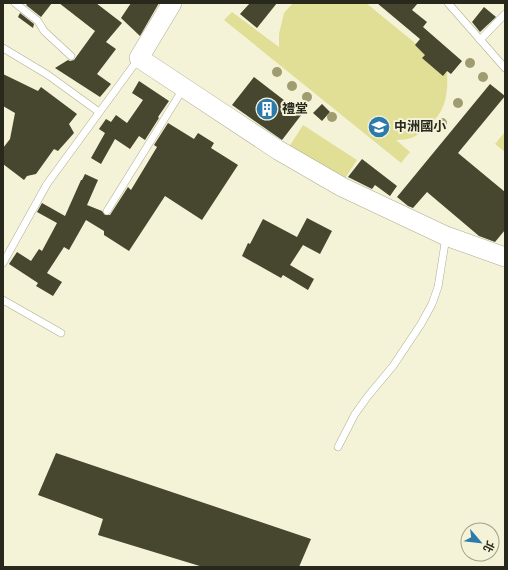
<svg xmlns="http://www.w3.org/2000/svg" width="508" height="570" font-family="'Varela Round','Noto Sans TC',sans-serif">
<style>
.green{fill:#e1de96}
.building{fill:#47462e}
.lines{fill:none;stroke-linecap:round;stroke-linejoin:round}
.service-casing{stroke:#aead93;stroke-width:8}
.tertiary-casing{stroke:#aead93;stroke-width:20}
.service{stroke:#fff;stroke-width:7}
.tertiary{stroke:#fff;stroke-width:19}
.tree{fill:#9f9c70}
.labels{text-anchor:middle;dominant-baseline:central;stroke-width:4;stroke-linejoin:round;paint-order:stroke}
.poi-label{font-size:13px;font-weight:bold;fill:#28281d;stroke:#f4f3d7;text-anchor:start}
</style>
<rect width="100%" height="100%" fill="#f4f3d7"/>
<g class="green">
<path d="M 293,3 L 366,3 L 447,69 C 448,95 447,111 426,128 C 416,137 410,140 396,140 L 410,152 L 401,163 L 224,20 L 232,12 L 279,47 L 279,34 L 284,13 Z"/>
<polygon points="303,125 357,160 338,189 284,155"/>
<polygon points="505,132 505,152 495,144"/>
</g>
<g class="building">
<polygon points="28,3 52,3 41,17 26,5"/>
<polygon points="59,3 96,3 122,23 106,42 116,49 97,74 111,84 100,97 55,68 68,60 70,61 74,60 95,31"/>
<polygon points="131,3 159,3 140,36 121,18"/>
<polygon points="250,3 277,3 257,28 240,14"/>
<polygon points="377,3 418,3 412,10 427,22 423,27 462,61 451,74 447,71 443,76 422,58 425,55 415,45 420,39"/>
<polygon points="484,7 496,17 480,32 472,22"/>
<polygon points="20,13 34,24 33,28 18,17"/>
<polygon points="3,74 38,91 41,87 77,114 69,124 74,133 58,151 54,149 36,174 27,176 24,180 3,164 3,148 10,139 15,113 3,106"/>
<polygon points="254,77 302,114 282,140 249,117 232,105"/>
<polygon points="139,81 169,101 158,117 159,118 145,140 139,136 130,149 115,139 101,164 91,158 105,133 99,129 106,119 111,122 116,115 127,123 143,100 132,93"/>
<polygon points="490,84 505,96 458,153 505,192 505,230 495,242 479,236 427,192 413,208 408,206 397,197"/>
<polygon points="322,104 330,112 322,121 313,113"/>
<polygon points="168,123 194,139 198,133 214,143 211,148 238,165 202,220 165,196 129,251 104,235 104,231 86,220 69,250 64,247 47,273 62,282 53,296 36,286 38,283 9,264 17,252 31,261 39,249 42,251 57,223 37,212 42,203 65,216 81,180 82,180 85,174 98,180 87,205 102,211 105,215 110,215 128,187 131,190 157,147 154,145"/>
<polygon points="362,159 397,186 390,196 375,185 372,189 348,177"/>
<polygon points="307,218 332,231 320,254 303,245 290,265 314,279 308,290 283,275 281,278 242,256 248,243 250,244 263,219 297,237"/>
<polygon points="56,453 311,539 299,567 203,567 98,535 103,519 38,495"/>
</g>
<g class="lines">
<g class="service-casing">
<g id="service">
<polyline points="15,3 38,21 44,31 71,56"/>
<polyline points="448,3 505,68"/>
<polyline points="480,40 505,14"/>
<polyline points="3,48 48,75 99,112"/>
<polyline points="107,211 183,89"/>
<polyline points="3,263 47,184 139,58"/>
<polyline points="3,300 61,333"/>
<polyline points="338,447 355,414 368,396 393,366 421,324 432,304 438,287 446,237"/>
</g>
</g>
<g class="tertiary-casing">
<polyline id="tertiary" points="172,3 139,58 278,150 342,187 446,236 505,257"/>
</g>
<use href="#service" class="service"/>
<use href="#tertiary" class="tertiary"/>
</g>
<g class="tree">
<circle cx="470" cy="63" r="5"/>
<circle cx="277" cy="72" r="5"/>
<circle cx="483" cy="77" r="5"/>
<circle cx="292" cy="86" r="5"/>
<circle cx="307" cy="97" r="5"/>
<circle cx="458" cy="103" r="5"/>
<circle cx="332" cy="117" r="5"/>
<circle cx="442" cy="123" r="5"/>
</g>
<defs>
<g id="building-disc" transform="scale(1.15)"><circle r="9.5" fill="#2d7aac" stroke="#f4f3d7"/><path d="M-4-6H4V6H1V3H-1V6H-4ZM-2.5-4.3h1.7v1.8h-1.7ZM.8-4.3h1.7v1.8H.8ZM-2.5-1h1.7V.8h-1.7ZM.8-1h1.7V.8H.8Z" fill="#fff"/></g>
<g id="school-disc" transform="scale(1.15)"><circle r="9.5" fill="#2d7aac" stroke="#f4f3d7"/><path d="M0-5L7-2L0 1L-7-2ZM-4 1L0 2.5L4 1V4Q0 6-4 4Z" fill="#fff"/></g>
</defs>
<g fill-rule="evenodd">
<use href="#building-disc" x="267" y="109"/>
<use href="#school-disc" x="379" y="127"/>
</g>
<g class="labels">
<g class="poi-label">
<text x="282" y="109">禮堂</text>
<text x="394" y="127">中洲國小</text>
</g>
</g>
<rect width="508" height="570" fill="none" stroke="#28281d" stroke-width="8"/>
<g transform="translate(480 542) rotate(118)"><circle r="19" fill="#f4f3d7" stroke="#a2a28d"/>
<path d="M0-3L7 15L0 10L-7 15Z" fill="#2d7aac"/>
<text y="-6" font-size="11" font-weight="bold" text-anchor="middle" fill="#28281d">北</text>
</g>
</svg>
